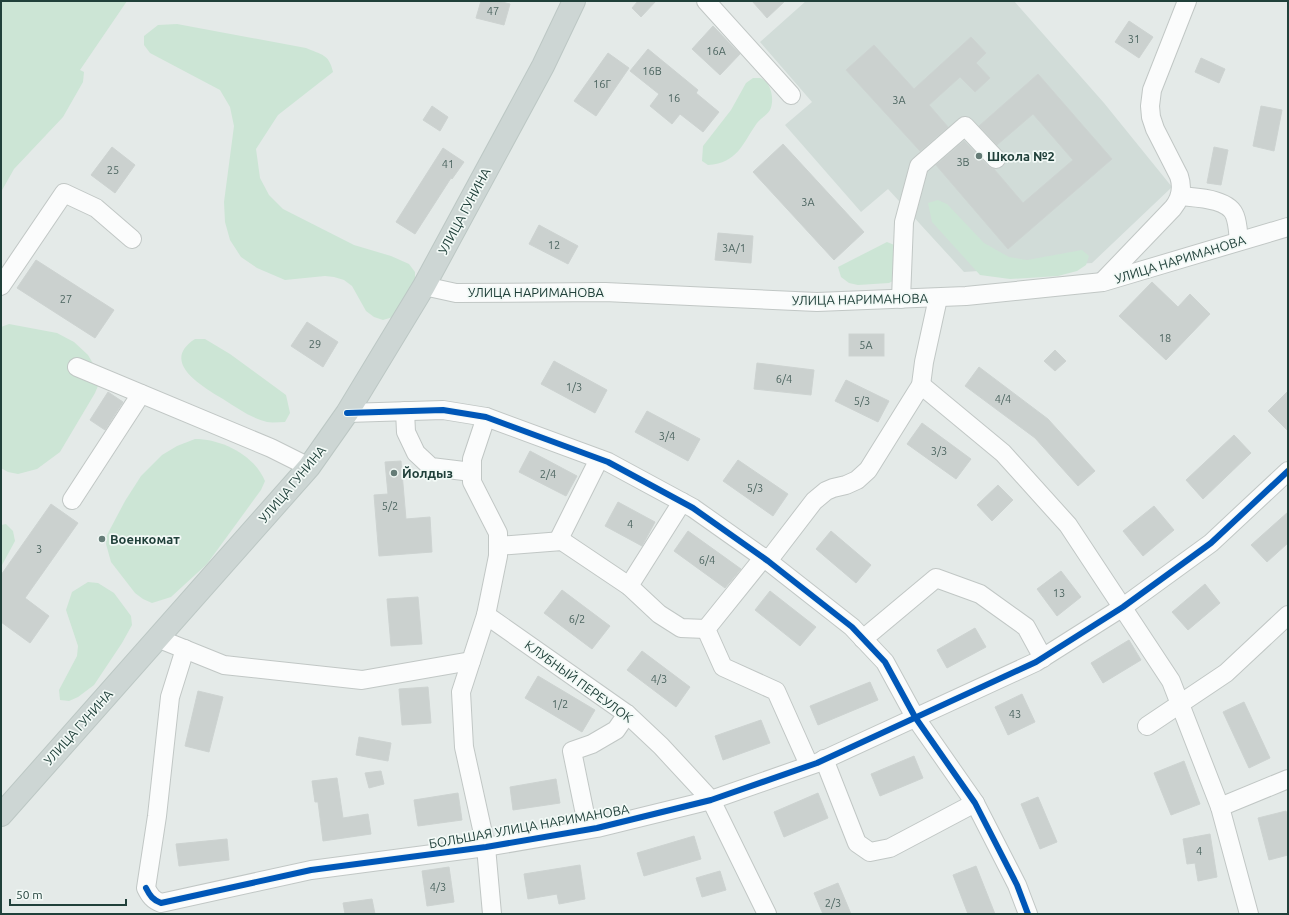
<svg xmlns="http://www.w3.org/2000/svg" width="1289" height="915" font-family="Ubuntu,sans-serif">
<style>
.built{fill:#d1dcd8}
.green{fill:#cce5d5}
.building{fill:#cbd1cf;stroke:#cdd3d1}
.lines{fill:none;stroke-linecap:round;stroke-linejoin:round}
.minor-casing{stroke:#c1c7c5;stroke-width:20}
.major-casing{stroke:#bcc7c4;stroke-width:24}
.minor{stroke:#fbfcfc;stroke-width:18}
.major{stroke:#cdd6d4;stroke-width:22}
.cycleway-casing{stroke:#f2f9f6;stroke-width:8}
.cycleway{stroke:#0057b8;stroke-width:6}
.poi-dot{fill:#657c77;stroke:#f2f9f6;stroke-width:1.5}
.labels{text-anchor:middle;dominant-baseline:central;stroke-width:3.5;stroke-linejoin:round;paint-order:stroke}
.number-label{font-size:11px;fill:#4c6560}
.poi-label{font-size:13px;font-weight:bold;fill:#20403a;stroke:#f2f9f6;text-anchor:start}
.street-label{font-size:13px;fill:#20403a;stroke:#f2f9f6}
</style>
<rect width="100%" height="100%" fill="#e4eae8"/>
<polygon class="built" points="806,1 1014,1 1104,103 1172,187 1092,263 964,272 888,189 861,212 785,125 812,102 760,42"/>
<g class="green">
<polygon points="1,1 127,1 80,70 84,72 83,82 63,117 14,169 1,192"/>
<path d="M 177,24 L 306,48 C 322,55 329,54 333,72 L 278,115 L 256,149 L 260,178 L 269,195 L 283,209 L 354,245 L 391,256 L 409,264 L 415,272 L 415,281 L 393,317 L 383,320 L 374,317 L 366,311 L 352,286 L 344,280 L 334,277 L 325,276 L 285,280 L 257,268 L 241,257 L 230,240 L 225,222 L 224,202 L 234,126 L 230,107 L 220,90 L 150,53 L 144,45 L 144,36 L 158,25 Z"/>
<path d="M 753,78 C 755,78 757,78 760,78 C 771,81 775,100 770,110 C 767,115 761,118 757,123 C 742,144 738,163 708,165 L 702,161 L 703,146 L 731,110 L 746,83 Z"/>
<polygon points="938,200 947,204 984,243 1009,257 1027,260 1082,250 1089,256 1086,265 1077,271 1058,276 1010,279 980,275 932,222 928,203"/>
<polygon points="887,242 904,249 904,275 889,283 858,285 849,283 841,277 838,267"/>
<polygon points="9,324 57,333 74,342 88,355 98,372 100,381 95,393 60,452 37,469 18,474 8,472 1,468 1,327"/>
<path d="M 195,339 L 205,339 L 230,354 L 286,395 L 290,413 L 285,422 C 279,422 272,423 267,422 C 251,418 237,408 223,399 C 203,387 159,362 195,339 Z"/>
<path d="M 195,439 C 222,439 254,455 265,481 L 261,490 L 207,564 L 171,597 L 152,603 L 143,599 L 135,593 L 111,562 L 106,544 L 107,535 L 125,501 L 141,476 L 162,455 L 177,446 Z"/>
<polygon points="6,524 13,531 15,541 1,567 1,525"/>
<polygon points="88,582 98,583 114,593 131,616 132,625 122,643 94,685 78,697 69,701 60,700 59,690 77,656 78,646 66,610 72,592"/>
</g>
<g class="building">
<polygon points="481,1 498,1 510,4 504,25 476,18"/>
<polygon points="638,1 656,1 641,17 632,8"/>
<polygon points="752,1 785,1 767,18"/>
<polygon points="1129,21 1153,37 1139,58 1115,42"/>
<polygon points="713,26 740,54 720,75 692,49"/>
<polygon points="971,37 986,53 976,63 990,78 975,92 960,77 929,105 948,127 920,151 846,70 874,45 914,89"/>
<polygon points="648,49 698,90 696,93 719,112 703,132 680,114 672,124 650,106 659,94 630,71"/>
<polygon points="608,53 629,68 596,116 574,101"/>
<polygon points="1201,58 1225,69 1219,83 1195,72"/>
<polygon points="1038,74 1112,159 1008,249 936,165 964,141 988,166 994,169 1023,203 1073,160 1033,114 997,145 979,126"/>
<polygon points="432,106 448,117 440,131 423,120"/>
<polygon points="1261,106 1282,110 1274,151 1253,146"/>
<polygon points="783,144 864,232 834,260 753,172"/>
<polygon points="112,147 135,165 115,193 91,175"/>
<polygon points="1214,147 1228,150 1221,185 1207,183"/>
<polygon points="443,148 464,162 452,179 451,178 415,234 396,222"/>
<polygon points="539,225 578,246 568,264 529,244"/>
<polygon points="718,233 753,236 751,263 715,260"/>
<polygon points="36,260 114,310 95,338 17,288"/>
<polygon points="1152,282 1178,307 1190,294 1210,314 1166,360 1119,316"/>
<polygon points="307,322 338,342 323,367 291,346"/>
<rect x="849" y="334" width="35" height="22"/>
<polygon points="1055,350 1066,361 1055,371 1044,361"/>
<polygon points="554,361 607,390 595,413 541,384"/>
<polygon points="757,363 814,370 811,395 754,389"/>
<polygon points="979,367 1048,419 1095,471 1078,486 1035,438 965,386"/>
<polygon points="846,380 889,401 878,422 835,401"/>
<polygon points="1288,391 1288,431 1268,411"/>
<polygon points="108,392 123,402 105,430 90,420"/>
<polygon points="647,411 700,439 688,461 635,432"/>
<polygon points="922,423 971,459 956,479 907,444"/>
<polygon points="1234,435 1251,453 1203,499 1186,480"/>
<polygon points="530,451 577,476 566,496 519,472"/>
<polygon points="738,460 788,494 773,516 723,481"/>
<polygon points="401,461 406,519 430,517 432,552 379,556 374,495 388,494 385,462"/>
<polygon points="998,485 1013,500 992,521 977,505"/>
<polygon points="618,502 655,522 642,546 605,526"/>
<polygon points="51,504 78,523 25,598 49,616 30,643 1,622 1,575"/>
<polygon points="1154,506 1174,530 1143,556 1123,531"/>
<polygon points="1288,512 1288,543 1267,562 1251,545"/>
<polygon points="688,531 741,569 725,588 674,551"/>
<polygon points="831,531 871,565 856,583 816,549"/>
<polygon points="1061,571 1081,597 1057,616 1037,589"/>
<polygon points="1205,584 1220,603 1188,630 1172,612"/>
<polygon points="562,590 610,626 592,649 544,613"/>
<polygon points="770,591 816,627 800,646 755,610"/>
<polygon points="418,597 422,644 391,646 387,599"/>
<polygon points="975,628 986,647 947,668 937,650"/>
<polygon points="1129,640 1141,660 1103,683 1091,663"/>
<polygon points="642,651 690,687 676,707 627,670"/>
<polygon points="538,676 595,710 582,732 525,698"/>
<polygon points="870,682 878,700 818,725 810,706"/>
<polygon points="428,687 431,723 402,725 399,689"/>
<polygon points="198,691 223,697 209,752 185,746"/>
<polygon points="1022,694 1035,722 1008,735 995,707"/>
<polygon points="1244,702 1270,758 1249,768 1223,712"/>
<polygon points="761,720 770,743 723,760 715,736"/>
<polygon points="359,737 391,743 388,761 356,755"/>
<polygon points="914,756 923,778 880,796 871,774"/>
<polygon points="1184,761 1200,804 1171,815 1154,773"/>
<polygon points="381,771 384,784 369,788 365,773"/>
<polygon points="337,778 343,818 368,814 371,834 323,841 318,802 315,802 312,781"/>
<polygon points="556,779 560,803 513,810 510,787"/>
<polygon points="458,793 462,820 418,826 414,800"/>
<polygon points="818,793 828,818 784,837 774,812"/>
<polygon points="1038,797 1057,842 1040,849 1021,804"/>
<polygon points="1286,811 1288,817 1288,855 1269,860 1258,818"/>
<polygon points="1210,834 1217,877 1198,881 1195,863 1187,864 1183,839"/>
<polygon points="694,836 701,859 644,876 637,853"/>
<polygon points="227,839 229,860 179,866 176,844"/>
<polygon points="580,865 585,899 559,904 557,894 528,899 524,874"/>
<polygon points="976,866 995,914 968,914 953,875"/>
<polygon points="449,867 454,902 427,906 422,871"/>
<polygon points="720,871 726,890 702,897 696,878"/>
<polygon points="838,883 851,914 823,914 814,893"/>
<polygon points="372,899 375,914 345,914 343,903"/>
</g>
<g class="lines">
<g class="minor-casing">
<g id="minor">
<polyline points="706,1 791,95"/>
<path d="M 1180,196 C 1196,198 1229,198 1235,216 C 1238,224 1238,233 1239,241"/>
<path d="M 1104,280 L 1173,208 C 1181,198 1183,188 1179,176 L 1155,129 L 1151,117 L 1150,106 L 1152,90 L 1187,1"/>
<polyline points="1,286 64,193 96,208 132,239"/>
<polyline points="424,286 456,293 605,292 817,302 966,296 1103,282 1288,227"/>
<polyline points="901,299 904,222 919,166 965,126 996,159"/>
<polyline points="77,367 271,448 309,467"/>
<polyline points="921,385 1003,453 1068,525 1171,681 1220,807 1249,914"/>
<polyline points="405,411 406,432 416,453 431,467 472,472"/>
<polyline points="347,413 443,410 486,417 608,462 693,508 768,561 852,627 885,662 915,717 975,803 1017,885 1028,914"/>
<polyline points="486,417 472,459 472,482 498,533 498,556 486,615 461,692 464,747 486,847 492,914"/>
<polyline points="72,500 141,394"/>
<polyline points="558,541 599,459"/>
<polyline points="498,546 562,541 629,586 659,614 681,628 706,629"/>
<polyline points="764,557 706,629 723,667 776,691 809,765"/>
<polyline points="768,561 814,501 826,491 833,488 846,485 857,480 868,470 921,385 924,362 938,298"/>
<polyline points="629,586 682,502"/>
<polyline points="486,615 627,714 661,746 711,800 767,914"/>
<polyline points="157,638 224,665 362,680 471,661"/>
<polyline points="863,639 936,578 980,594 1026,627 1043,658"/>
<path d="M 185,649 L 170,697 L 157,816 L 146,888 C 150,896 153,900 161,903 L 311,870 L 486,847 L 597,828 L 711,800 L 817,763 L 1036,662 L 1123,607 L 1211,543 L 1288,471"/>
<polyline points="1147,726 1226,673 1288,615"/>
<polyline points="824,759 857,843 870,852 890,848 975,803"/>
<polyline points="1220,807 1288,779"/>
<polyline points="588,829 572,751 592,744 616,730 627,714"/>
</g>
</g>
<g class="major-casing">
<polyline id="major" points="1,815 309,467 347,413 424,286 543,66 574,1"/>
</g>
<use href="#minor" class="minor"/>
<use href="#major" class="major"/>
<g class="cycleway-casing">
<g id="cycleway">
<polyline points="347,413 443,410 486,417 608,462 693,508 768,561 852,627 885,662 915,717 975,803 1017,885 1028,914"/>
<path d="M 146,888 C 150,896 153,900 161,903 L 311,870 L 486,847 L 597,828 L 711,800 L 817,763 L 1036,662 L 1123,607 L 1211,543 L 1288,471"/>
</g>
</g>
<use href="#cycleway" class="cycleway"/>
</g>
<g class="poi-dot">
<circle cx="979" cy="156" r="4"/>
<circle cx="394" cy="473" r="4"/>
<circle cx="102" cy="539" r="4"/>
</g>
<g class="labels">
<g class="number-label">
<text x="493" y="11">47</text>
<text x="1134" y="39">31</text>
<text x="716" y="51">16А</text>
<text x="652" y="71">16В</text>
<text x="602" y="84">16Г</text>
<text x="674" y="98">16</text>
<text x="899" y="100">3А</text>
<text x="963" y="162">3В</text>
<text x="448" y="164">41</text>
<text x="113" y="170">25</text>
<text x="808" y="202">3А</text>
<text x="554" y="245">12</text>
<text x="734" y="248">3А/1</text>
<text x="66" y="299">27</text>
<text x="1165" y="338">18</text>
<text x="315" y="344">29</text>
<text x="866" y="345">5А</text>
<text x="784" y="379">6/4</text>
<text x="574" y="387">1/3</text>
<text x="1003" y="399">4/4</text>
<text x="862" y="401">5/3</text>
<text x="667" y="436">3/4</text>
<text x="939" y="451">3/3</text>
<text x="548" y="474">2/4</text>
<text x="755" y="488">5/3</text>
<text x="390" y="506">5/2</text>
<text x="630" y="524">4</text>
<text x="39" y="549">3</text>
<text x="707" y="560">6/4</text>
<text x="1059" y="593">13</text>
<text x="577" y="619">6/2</text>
<text x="659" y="679">4/3</text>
<text x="560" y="704">1/2</text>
<text x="1015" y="714">43</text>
<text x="1199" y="851">4</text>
<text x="438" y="887">4/3</text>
<text x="833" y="903">2/3</text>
</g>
<g class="poi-label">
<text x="987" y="156">Школа №2</text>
<text x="402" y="473">Йолдыз</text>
<text x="110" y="539">Военкомат</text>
</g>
<g class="street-label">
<text transform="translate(464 211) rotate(-62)">УЛИЦА ГУНИНА</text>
<text transform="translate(1180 259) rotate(-17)">УЛИЦА НАРИМАНОВА</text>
<text x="536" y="292">УЛИЦА НАРИМАНОВА</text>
<text transform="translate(860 299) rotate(-1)">УЛИЦА НАРИМАНОВА</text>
<text transform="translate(292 484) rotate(-50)">УЛИЦА ГУНИНА</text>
<text transform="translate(579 681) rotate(36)">КЛУБНЫЙ ПЕРЕУЛОК</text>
<text transform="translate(78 727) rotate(-48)">УЛИЦА ГУНИНА</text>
<text transform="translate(529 826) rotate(-10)">БОЛЬШАЯ УЛИЦА НАРИМАНОВА</text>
</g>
</g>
<rect width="1289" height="915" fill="none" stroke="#20403a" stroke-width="4"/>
<path d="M10 899v6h116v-6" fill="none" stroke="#20403a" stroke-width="2"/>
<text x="16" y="899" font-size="12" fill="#20403a" stroke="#f2f9f6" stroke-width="3" paint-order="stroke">50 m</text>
</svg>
